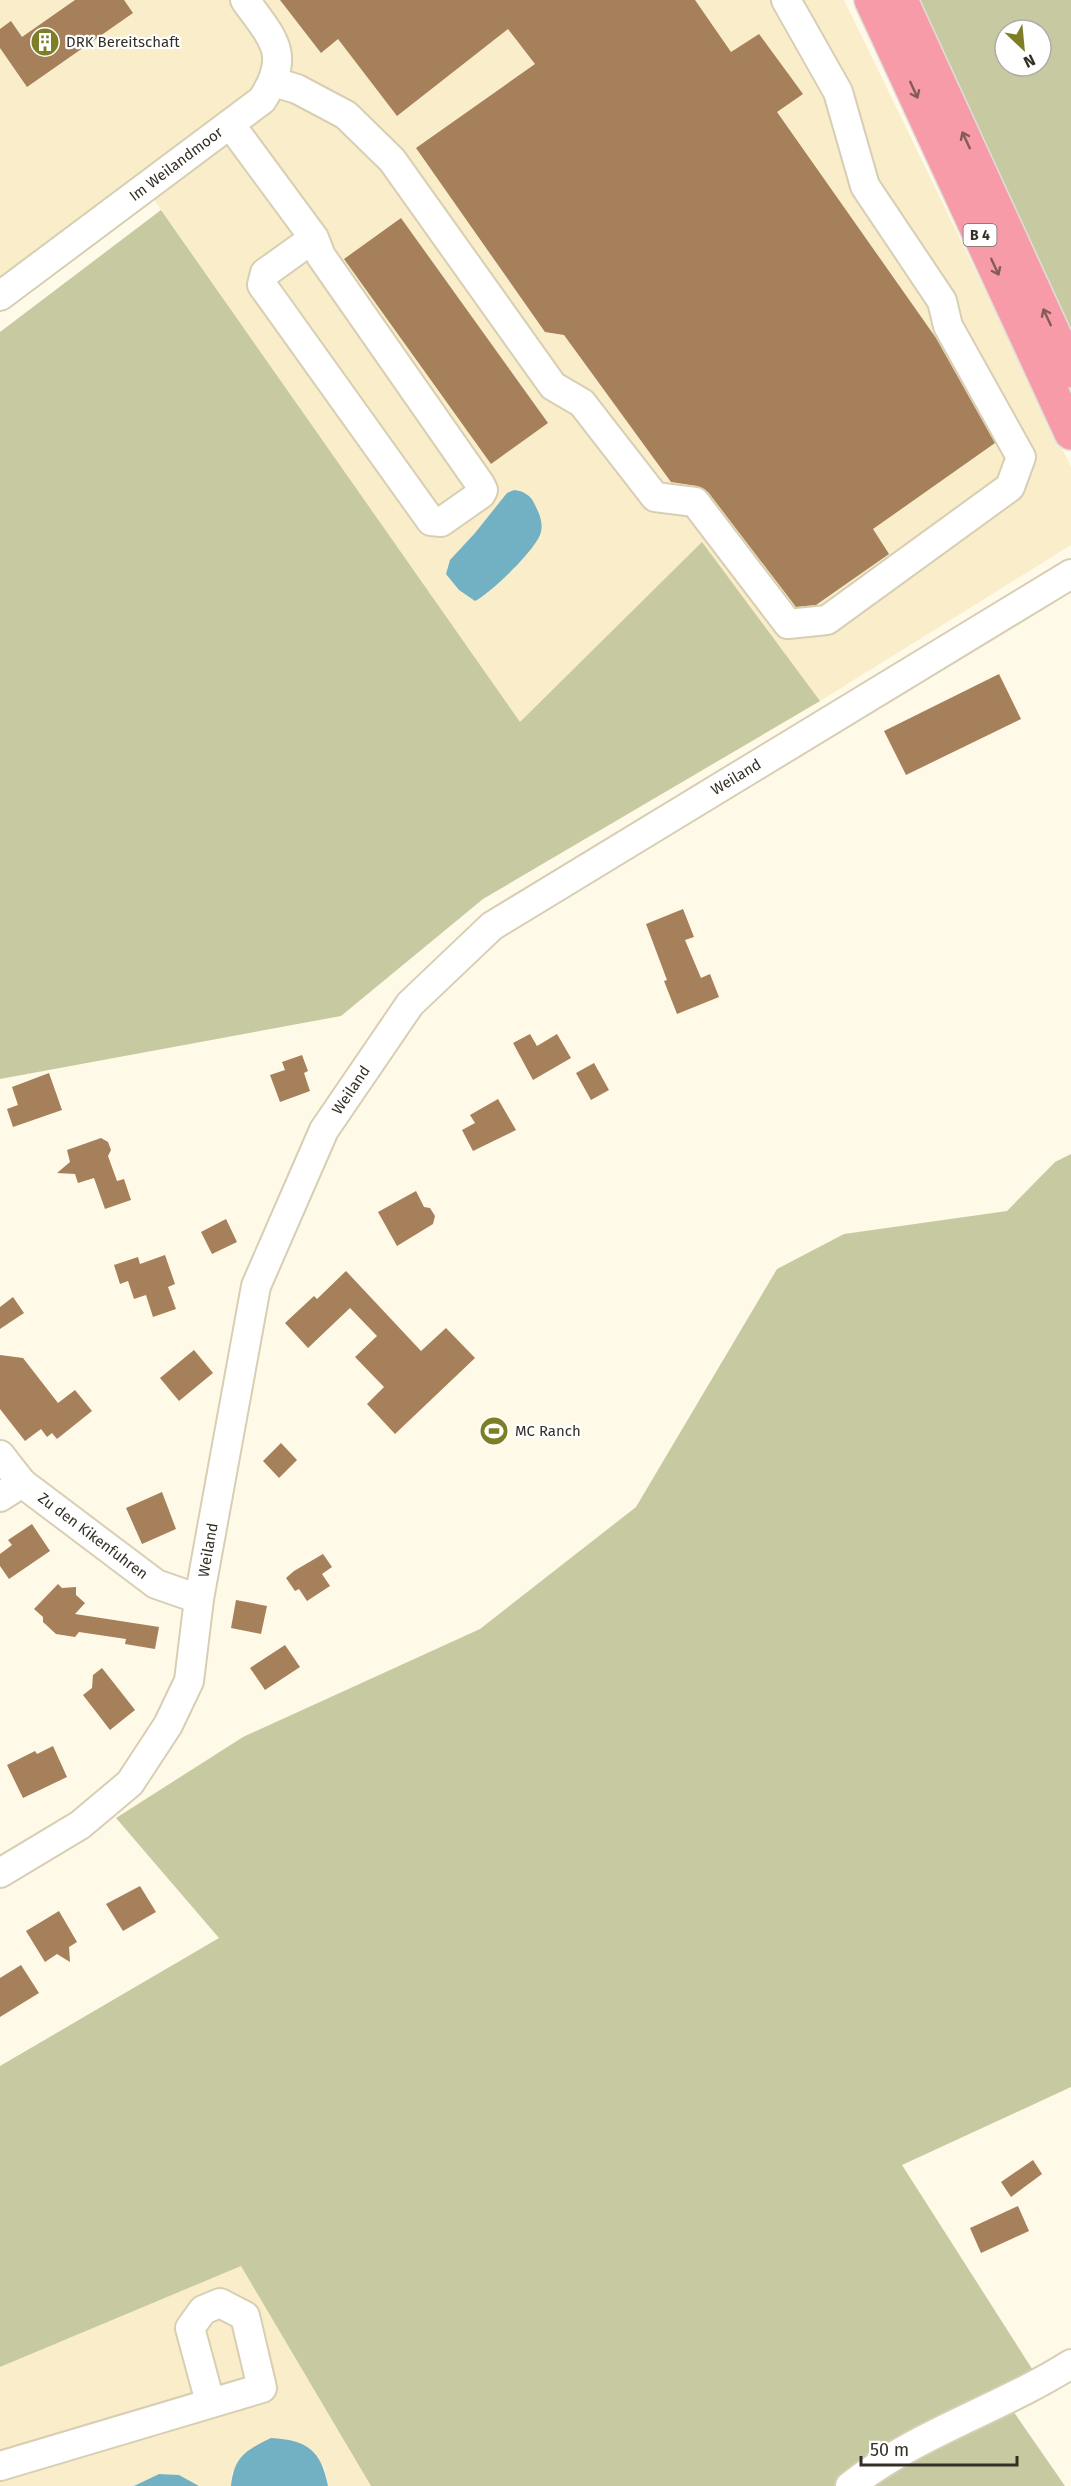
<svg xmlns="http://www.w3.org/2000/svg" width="1071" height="2486" font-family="'Fira Sans',sans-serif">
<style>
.built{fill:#f9edca}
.green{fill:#c7caa1;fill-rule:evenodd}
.water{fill:#72b1c4}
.building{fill:#a67f5b}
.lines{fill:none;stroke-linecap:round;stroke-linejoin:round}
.minor-casing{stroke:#d7ceb3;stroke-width:32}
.highway-casing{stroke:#dfdedc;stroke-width:36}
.minor{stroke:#fff;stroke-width:28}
.highway{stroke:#f69ba7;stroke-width:33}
.oneway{stroke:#825b5a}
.labels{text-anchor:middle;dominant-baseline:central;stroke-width:4.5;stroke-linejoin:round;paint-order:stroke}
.shield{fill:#fff;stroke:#716e67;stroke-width:1.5}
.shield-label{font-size:14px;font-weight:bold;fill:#343026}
.poi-label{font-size:15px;fill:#343026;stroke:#fff;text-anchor:start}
.street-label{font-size:15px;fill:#343026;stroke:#fff}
</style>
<rect width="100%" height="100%" fill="#fff9e8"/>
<g class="built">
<polygon points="0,0 844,0 1071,467 1071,545 820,701 596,833 137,175 0,279"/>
<polygon points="241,2265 371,2486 328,2486 324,2466 232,2472 231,2486 199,2486 179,2475 159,2474 134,2486 0,2486 0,2367"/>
</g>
<g class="green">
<path d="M 915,0 L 1071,0 L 1071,332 ZM 1005,30 L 1041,30 L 1041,66 L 1005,66 Z"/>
<polygon points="161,210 520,722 702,542 820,701 483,899 341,1016 0,1079 0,332"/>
<polygon points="1071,1154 1071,2087 902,2165 1036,2375 1011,2408 1065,2486 371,2486 241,2266 0,2367 0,2066 219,1938 116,1818 243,1737 480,1629 636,1507 777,1269 844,1234 1007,1211 1055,1162"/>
</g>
<g class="water">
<path d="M 514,490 C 523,491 531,495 535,505 C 540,515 544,524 540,535 C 533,552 491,593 475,601 L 459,590 L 446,574 L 450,560 L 475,533 L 507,493 Z"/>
<path d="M 271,2438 C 307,2440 321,2450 328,2486 L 231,2486 C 234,2456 247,2450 271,2438 Z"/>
<polygon points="159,2474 179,2475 199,2486 134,2486"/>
</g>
<g class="building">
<polygon points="75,0 124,0 133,13 27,87 0,48 0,29 11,21 22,37"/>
<polygon points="280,0 695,0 731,52 759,34 803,94 777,112 936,338 995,443 873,529 889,554 816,605 796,607 708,492 697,486 671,482 564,335 545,332 416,148 535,64 508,29 397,116 338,39 321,53"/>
<polygon points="401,218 548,423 491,464 344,259"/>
<polygon points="999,674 1021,719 906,775 884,731"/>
<polygon points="683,909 694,937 685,940 701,978 710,974 719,997 677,1014 664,981 667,980 646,924"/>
<polygon points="530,1034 537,1046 557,1034 571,1058 533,1080 513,1043"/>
<polygon points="302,1055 308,1071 304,1073 310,1091 280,1102 270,1075 285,1070 282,1062"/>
<polygon points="594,1063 609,1090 591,1100 576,1073"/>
<polygon points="49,1073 62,1110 13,1127 7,1109 18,1105 12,1087"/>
<polygon points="498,1099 516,1130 473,1151 462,1130 475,1123 470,1115"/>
<polygon points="101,1138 108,1142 111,1150 108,1156 117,1181 124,1179 131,1200 105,1209 94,1178 78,1183 75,1174 57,1173 70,1162 67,1150"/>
<polygon points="416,1191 424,1207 430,1208 435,1216 433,1224 397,1246 378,1212"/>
<polygon points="226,1219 237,1242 212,1254 201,1232"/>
<polygon points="165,1255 175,1284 168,1287 176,1309 153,1317 146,1295 134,1299 128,1281 120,1284 114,1265 138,1257 140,1264"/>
<polygon points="346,1271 421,1351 446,1328 475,1358 395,1434 367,1404 384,1387 355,1357 377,1336 350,1308 308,1348 285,1323 314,1296 317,1299"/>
<polygon points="13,1297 24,1313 0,1329 0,1307"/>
<polygon points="194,1350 213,1373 179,1401 160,1378"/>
<polygon points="0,1355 23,1358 58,1403 75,1390 92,1411 57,1439 52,1433 47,1437 41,1429 25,1441 0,1409"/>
<polygon points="281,1443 297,1460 279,1478 263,1461"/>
<polygon points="162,1492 176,1529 142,1544 126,1508"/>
<polygon points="32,1524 50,1551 9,1579 0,1566 0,1554 12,1545 8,1540"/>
<polygon points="323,1554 332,1567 322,1574 330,1586 307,1601 299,1589 295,1591 286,1578 294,1571"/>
<polygon points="58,1584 62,1588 76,1587 76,1595 85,1603 75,1614 159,1627 155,1649 125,1644 126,1639 79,1632 75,1637 56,1634 43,1622 43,1617 34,1609"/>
<polygon points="236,1600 267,1606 261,1634 231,1628"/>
<polygon points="285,1645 300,1667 265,1690 250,1668"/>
<polygon points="102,1668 135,1710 110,1730 83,1695 92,1688 93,1675"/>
<polygon points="53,1746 67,1777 23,1798 7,1765 35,1751 37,1754"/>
<polygon points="140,1886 156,1912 123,1931 106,1904"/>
<polygon points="59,1911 77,1942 69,1947 70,1962 57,1954 45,1962 26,1931"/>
<polygon points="21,1965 39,1993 0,2017 0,1978"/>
<polygon points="1033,2160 1042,2174 1011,2197 1001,2182"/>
<polygon points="1018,2206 1029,2231 981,2253 970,2228"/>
</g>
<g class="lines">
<g class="minor-casing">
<g id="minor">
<polyline points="274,82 297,89 346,115 392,160 553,386 582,403 655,497 695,502 788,624 827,620 1010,487 1021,457 948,326 942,301 865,186 838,92 786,0"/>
<polyline points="230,124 314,238 321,256 480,484 483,490 481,494 441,522 431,521 262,285 265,273 314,238"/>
<path d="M 0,296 L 262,100 C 292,54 273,39 245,0"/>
<polyline points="0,1455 22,1483 156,1584 199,1599"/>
<polyline points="0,1497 22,1483"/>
<polyline points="0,1873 80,1825 130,1783 168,1725 189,1681 199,1599 256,1286 324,1130 410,1004 492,926 1071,574"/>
<polyline points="0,2466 262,2388 245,2316 220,2303 203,2310 190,2328 210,2402"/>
<path d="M 850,2486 C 917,2433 1000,2409 1071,2364"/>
</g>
</g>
<g class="highway-casing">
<g id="highway">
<polyline points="871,0 1071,433"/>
<polyline points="901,0 1071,371"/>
</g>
</g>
<use href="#minor" class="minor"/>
<use href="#highway" class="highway"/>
</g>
<defs><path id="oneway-shaft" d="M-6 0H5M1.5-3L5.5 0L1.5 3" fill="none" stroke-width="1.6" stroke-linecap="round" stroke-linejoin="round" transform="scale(1.5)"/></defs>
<g class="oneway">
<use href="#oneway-shaft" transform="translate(914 90) rotate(65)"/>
<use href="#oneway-shaft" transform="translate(966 140) rotate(-115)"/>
<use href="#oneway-shaft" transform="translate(995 267) rotate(65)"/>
<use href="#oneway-shaft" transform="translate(1047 317) rotate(-115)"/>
</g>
<defs>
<g id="building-disc" transform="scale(1.5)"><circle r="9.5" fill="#7e7e27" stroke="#fff"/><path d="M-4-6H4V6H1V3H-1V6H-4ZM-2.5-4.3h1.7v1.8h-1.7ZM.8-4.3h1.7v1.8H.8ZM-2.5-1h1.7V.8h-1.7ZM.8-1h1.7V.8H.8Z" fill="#fff"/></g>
<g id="stadium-disc" transform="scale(1.5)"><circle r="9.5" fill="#7e7e27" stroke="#fff"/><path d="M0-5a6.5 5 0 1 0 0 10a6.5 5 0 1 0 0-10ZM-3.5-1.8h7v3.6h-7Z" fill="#fff"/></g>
</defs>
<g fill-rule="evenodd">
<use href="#building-disc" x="45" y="42"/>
<use href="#stadium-disc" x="494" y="1431"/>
</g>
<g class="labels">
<rect class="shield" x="963.5" y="224" width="33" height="22" rx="4.5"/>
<g class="shield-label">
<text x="980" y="235">B 4</text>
</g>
<g class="poi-label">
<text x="66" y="42">DRK Bereitschaft</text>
<text x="515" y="1431">MC Ranch</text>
</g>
<g class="street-label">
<text transform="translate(176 164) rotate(-37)">Im Weilandmoor</text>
<text transform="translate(736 777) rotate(-31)">Weiland</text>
<text transform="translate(351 1090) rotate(-56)">Weiland</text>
<text transform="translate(93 1536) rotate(37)">Zu den Kikenfuhren</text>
<text transform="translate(208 1550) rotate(-80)">Weiland</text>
</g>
</g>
<g transform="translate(1023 48) rotate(154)"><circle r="28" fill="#ffffff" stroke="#aeaca8" stroke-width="1.5"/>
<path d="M0-4.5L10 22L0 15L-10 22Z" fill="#7e7e27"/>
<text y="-9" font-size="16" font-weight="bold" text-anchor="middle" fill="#343026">N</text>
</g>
<path d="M861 2456v9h156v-9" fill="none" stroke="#343026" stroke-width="3"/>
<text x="870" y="2456" font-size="18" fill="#343026" stroke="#ffffff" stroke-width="4.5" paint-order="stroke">50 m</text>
</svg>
